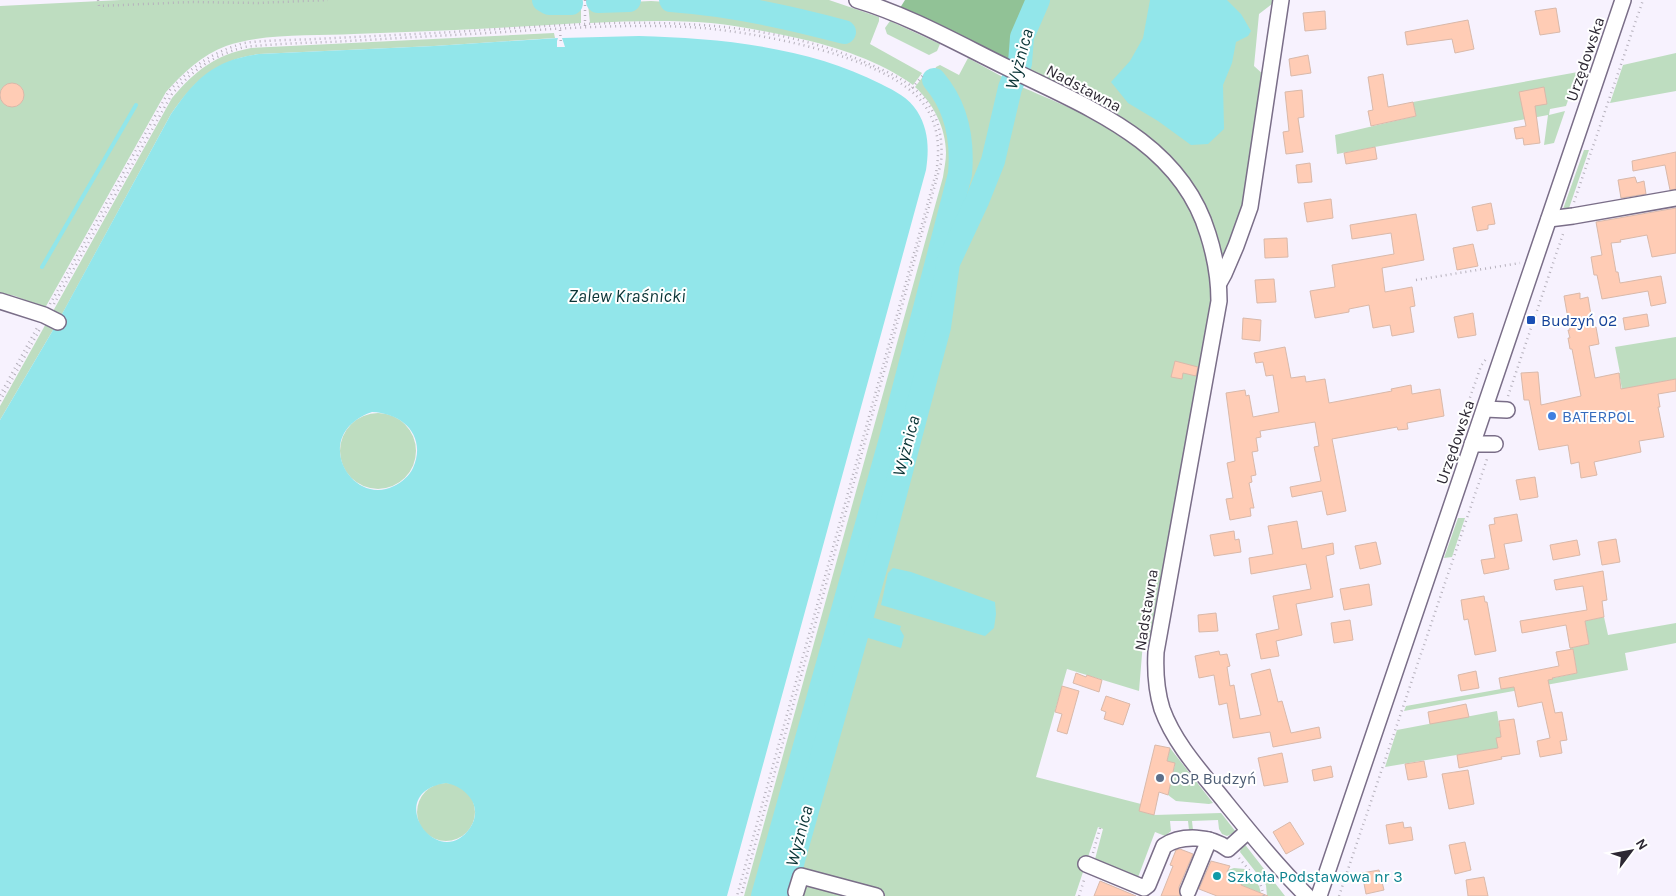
<svg xmlns="http://www.w3.org/2000/svg" width="1676" height="896" font-family="Karla,sans-serif">
<style>
.green{fill:#beddc0}
.forest{fill:#91c296}
.water{fill:#92e6ea;fill-rule:evenodd}
.lines{fill:none;stroke-linecap:round;stroke-linejoin:round}
.stream{stroke:#92e6ea;stroke-width:4}
.river{stroke:#92e6ea;stroke-width:24}
.building{fill:#ffccb5;stroke:#d9b9aa}
.minor-casing{stroke:#7a6e88;stroke-width:18}
.path{stroke:#b6b1bc;stroke-width:2.5;stroke-dasharray:1 4;stroke-linecap:butt}
.minor{stroke:#fff;stroke-width:15}
.transit-dot{fill:#1a4fb4;stroke:#fff;stroke-width:2}
.shop-dot{fill:#3f7fe0;stroke:#fff;stroke-width:2}
.service-dot{fill:#5c6f8a;stroke:#fff;stroke-width:2}
.culture-dot{fill:#0f9aa8;stroke:#fff;stroke-width:2}
.labels{text-anchor:middle;dominant-baseline:central;stroke-width:4;stroke-linejoin:round;paint-order:stroke}
.street-label{font-size:16px;fill:#2d2833;stroke:#fff}
.transit-label{font-size:16px;fill:#164399;stroke:#fff;text-anchor:start}
.shop-label{font-size:16px;fill:#366cbe;stroke:#fff;text-anchor:start}
.service-label{font-size:16px;fill:#4e5e75;stroke:#fff;text-anchor:start}
.culture-label{font-size:16px;fill:#0d838f;stroke:#fff;text-anchor:start}
.water-label{font-size:18px;font-style:italic;fill:#0b3537;stroke:#fff}
</style>
<rect width="100%" height="100%" fill="#f7f2fe"/>
<g class="green">
<path d="M 121,0 L 534,0 L 547,8 L 581,7 L 581,23 C 506,28 430,31 354,34 C 315,36 262,33 226,46 C 202,55 183,73 166,92 L 45,308 L 15,296 L 0,293 L 0,6 Z"/>
<path d="M 705,0 L 829,0 L 879,17 L 879,21 L 870,44 L 922,73 L 913,85 C 880,61 837,47 797,38 C 769,32 740,26 711,23 C 671,20 630,21 590,23 L 588,4 L 651,1 L 702,4 L 803,23 L 844,33 L 844,30 L 802,19 Z"/>
<path d="M 1039,0 L 1277,0 L 1259,14 L 1254,66 L 1265,76 L 1245,204 L 1227,252 L 1221,255 C 1209,203 1180,159 1135,129 C 1125,122 1113,116 1103,109 C 1076,93 1050,78 1022,66 L 1024,40 Z"/>
<polygon points="890,21 940,44 937,51 929,55 887,34 885,28"/>
<path d="M 554,33 L 555,38 L 434,46 L 259,54 C 216,60 195,80 171,114 L 60,318 L 52,313 L 172,98 C 196,70 215,55 251,48 Z"/>
<polygon points="1676,53 1676,91 1610,103 1623,65"/>
<path d="M 968,58 L 1010,81 L 990,159 L 972,204 L 945,263 L 936,329 L 868,581 L 856,575 L 963,176 C 967,141 960,107 936,80 L 934,80 L 932,81 C 955,112 961,136 957,174 L 755,896 L 744,896 L 943,177 C 944,169 946,161 946,153 C 946,128 933,103 915,87 L 925,74 L 931,78 L 936,67 L 940,65 L 959,75 Z"/>
<polygon points="1578,72 1566,106 1550,109 1549,115 1565,111 1554,143 1544,145 1548,115 1337,154 1335,135 1416,116 1413,102"/>
<path d="M 1015,84 C 1094,119 1165,140 1198,228 C 1208,255 1213,275 1212,303 L 1149,644 L 1143,642 L 1139,691 L 1067,669 L 1036,777 L 1141,804 L 1140,811 L 1154,815 L 1221,813 L 1236,832 L 1227,836 L 1222,834 L 1219,829 L 1218,820 L 1192,821 L 1193,830 L 1189,830 L 1188,821 L 1170,821 L 1171,831 L 1165,836 L 1155,832 L 1137,880 L 1094,863 L 1103,829 L 1098,827 L 1075,896 L 783,896 L 830,746 L 887,544 L 945,325 L 952,266 L 984,199 L 999,159 Z"/>
<polygon points="1584,150 1589,150 1568,211 1562,212"/>
<polygon points="48,320 56,325 0,420 0,406"/>
<polygon points="1676,337 1676,379 1622,389 1619,373 1620,373 1615,347"/>
<circle cx="378" cy="451" r="38"/>
<polygon points="1458,518 1465,518 1452,557 1444,558"/>
<polygon points="1604,617 1608,635 1676,623 1676,643 1625,653 1628,670 1404,711 1406,706 1501,689 1577,673 1573,649 1570,649 1570,648 1589,644 1585,621"/>
<polygon points="1497,711 1501,737 1498,748 1385,767 1397,730"/>
<polygon points="1170,748 1213,803 1209,804 1176,801 1168,795 1175,764 1167,761"/>
<circle cx="446" cy="812" r="29"/>
<polygon points="1243,842 1285,896 1267,896 1266,885 1240,852"/>
<polygon points="1234,868 1245,869 1259,886 1261,893 1241,885 1227,872 1228,870"/>
</g>
<polygon class="forest" points="905,0 1032,0 1018,35 1014,62 900,8"/>
<g class="water">
<polygon points="1150,0 1227,0 1241,14 1251,31 1248,36 1236,42 1232,63 1223,85 1224,129 1208,144 1191,145 1158,121 1128,103 1111,82 1130,61 1143,38"/>
<path d="M 639,36 C 719,38 810,47 881,84 C 895,91 909,98 917,111 C 929,130 929,150 926,170 L 727,896 L 0,896 L 0,420 L 56,325 L 171,114 C 196,78 214,60 259,54 L 434,46 L 558,38 L 557,41 L 557,47 L 565,47 L 562,38 ZM 372,412 C 403,413 427,436 413,468 C 409,476 402,482 394,486 C 351,508 309,434 372,412 ZM 446,783 C 467,787 484,807 470,828 C 438,874 381,793 446,783 Z"/>
<polygon points="893,568 911,572 995,602 996,614 994,628 985,636 881,605 888,573"/>
<polygon points="871,617 901,626 900,629 904,636 901,648 865,637"/>
</g>
<g class="lines">
<g class="stream">
<polyline points="42,267 136,105"/>
<polyline points="784,893 793,896"/>
</g>
<g class="river">
<polyline points="544,0 549,3 571,3"/>
<path d="M 671,0 C 730,4 788,17 844,32"/>
<polyline points="598,1 629,0"/>
<path d="M 763,896 L 891,439 L 960,174 C 963,140 957,107 934,80"/>
<polyline points="783,896 881,547 939,327 948,263 977,201 993,161 1010,88 1020,63 1022,37 1038,0"/>
</g>
</g>
<g class="building">
<polygon points="1556,8 1560,32 1540,35 1535,11"/>
<polygon points="1325,11 1326,29 1305,31 1303,13"/>
<polygon points="1468,20 1474,49 1455,53 1452,39 1407,45 1405,32"/>
<polygon points="1308,55 1311,73 1291,76 1289,59"/>
<polygon points="1383,74 1388,107 1413,102 1416,116 1371,126 1368,111 1373,110 1368,77"/>
<circle cx="12" cy="95" r="12"/>
<polygon points="1544,87 1547,104 1535,106 1540,143 1524,145 1523,138 1516,139 1514,128 1526,126 1519,92"/>
<polygon points="1302,90 1304,117 1298,118 1303,152 1286,154 1283,132 1289,131 1285,92"/>
<polygon points="1375,147 1377,159 1346,164 1344,153"/>
<polygon points="1676,152 1676,189 1670,190 1665,165 1633,171 1632,161"/>
<polygon points="1310,163 1312,182 1298,183 1296,165"/>
<polygon points="1635,177 1637,183 1644,181 1646,194 1621,198 1618,180"/>
<polygon points="1331,199 1333,218 1307,222 1304,203"/>
<polygon points="1491,203 1495,224 1488,225 1488,229 1477,231 1472,207"/>
<polygon points="1676,208 1676,253 1652,257 1647,235 1620,240 1621,242 1611,243 1616,272 1618,272 1620,283 1661,276 1666,303 1651,306 1648,291 1602,299 1597,275 1594,275 1591,257 1602,255 1596,222"/>
<polygon points="1416,214 1424,260 1382,268 1385,292 1412,287 1415,306 1410,307 1414,332 1392,336 1390,325 1373,328 1369,305 1349,309 1349,312 1315,318 1310,291 1335,287 1332,265 1394,254 1391,233 1352,239 1350,225"/>
<polygon points="1287,238 1288,257 1265,258 1264,239"/>
<polygon points="1473,244 1478,266 1457,270 1453,248"/>
<polygon points="1274,279 1276,302 1257,303 1255,280"/>
<polygon points="1580,293 1580,299 1588,297 1593,327 1596,327 1599,344 1589,346 1595,378 1619,373 1621,389 1676,379 1676,391 1658,394 1660,407 1658,407 1664,437 1639,441 1641,452 1594,462 1597,475 1581,478 1579,462 1571,464 1568,445 1539,450 1529,400 1524,400 1521,373 1538,372 1541,405 1581,396 1572,349 1570,349 1568,338 1570,338 1568,330 1570,330 1564,296"/>
<polygon points="1473,313 1476,335 1458,338 1454,317"/>
<polygon points="1647,314 1649,326 1625,330 1623,318"/>
<polygon points="1243,318 1261,320 1260,341 1242,339"/>
<polygon points="1285,347 1291,378 1305,376 1306,382 1325,379 1329,403 1392,391 1391,389 1411,385 1412,394 1440,389 1444,416 1407,423 1408,429 1398,430 1397,427 1332,439 1346,511 1327,515 1322,491 1292,497 1290,487 1321,481 1314,447 1319,446 1315,422 1260,431 1261,437 1256,438 1258,451 1252,452 1256,475 1251,476 1252,482 1249,483 1254,508 1250,508 1251,516 1230,520 1226,499 1233,498 1227,463 1235,461 1226,393 1245,390 1246,396 1249,395 1253,417 1279,412 1273,375 1266,376 1263,362 1256,363 1254,353"/>
<polygon points="1175,361 1198,367 1196,376 1183,373 1182,379 1171,377"/>
<polygon points="1535,477 1538,497 1520,500 1516,480"/>
<polygon points="1517,514 1522,541 1504,544 1509,569 1484,574 1481,560 1495,558 1489,525 1495,524 1494,518"/>
<polygon points="1297,521 1302,549 1333,543 1334,554 1326,556 1333,597 1296,604 1302,635 1276,641 1279,656 1261,659 1256,634 1279,629 1273,596 1311,589 1306,564 1251,574 1249,558 1273,554 1268,526"/>
<polygon points="1234,531 1235,540 1239,539 1241,552 1214,556 1210,535"/>
<polygon points="1616,539 1620,562 1602,565 1598,542"/>
<polygon points="1577,540 1580,555 1553,560 1550,545"/>
<polygon points="1376,542 1381,564 1360,569 1355,546"/>
<polygon points="1603,571 1607,600 1602,601 1604,617 1585,621 1589,644 1570,648 1566,625 1522,633 1520,621 1587,610 1583,586 1556,590 1554,580"/>
<polygon points="1369,584 1372,605 1344,610 1340,589"/>
<polygon points="1484,596 1485,602 1487,602 1496,651 1475,655 1468,619 1464,620 1461,600"/>
<polygon points="1216,613 1218,631 1199,632 1198,615"/>
<polygon points="1350,620 1353,640 1334,643 1331,623"/>
<polygon points="1573,649 1577,673 1552,678 1553,679 1548,680 1555,713 1562,712 1567,740 1560,741 1562,753 1540,757 1537,741 1550,738 1542,702 1518,707 1514,687 1501,689 1499,678 1559,666 1556,652"/>
<polygon points="1219,651 1220,655 1227,654 1230,666 1227,667 1230,686 1234,685 1240,719 1261,715 1251,674 1270,669 1278,702 1282,701 1291,733 1319,727 1321,738 1273,747 1270,732 1233,738 1227,703 1219,705 1214,675 1199,678 1195,656"/>
<polygon points="1476,671 1479,688 1461,691 1458,675"/>
<polygon points="1076,673 1086,677 1087,675 1102,680 1099,692 1073,683"/>
<polygon points="1062,686 1079,691 1067,734 1057,731 1062,714 1055,712"/>
<polygon points="1106,696 1130,704 1123,725 1104,719 1106,712 1101,710"/>
<polygon points="1466,704 1469,717 1430,724 1428,712"/>
<polygon points="1514,719 1520,754 1501,757 1502,759 1459,768 1457,755 1498,748 1496,738 1501,737 1499,721"/>
<polygon points="1155,745 1170,748 1167,761 1175,763 1168,795 1159,792 1154,815 1139,811"/>
<polygon points="1282,753 1288,782 1264,786 1258,758"/>
<polygon points="1424,761 1427,777 1408,780 1405,764"/>
<polygon points="1331,766 1333,777 1314,781 1312,770"/>
<polygon points="1468,770 1474,804 1449,809 1442,774"/>
<polygon points="1290,822 1304,844 1286,854 1273,832"/>
<polygon points="1403,822 1404,828 1411,827 1413,840 1389,844 1386,825"/>
<polygon points="1465,842 1471,870 1455,874 1449,845"/>
<polygon points="1180,849 1193,854 1179,887 1180,896 1161,896 1173,866 1170,865 1176,850"/>
<polygon points="1211,861 1230,866 1227,872 1243,879 1241,885 1268,896 1217,896 1199,889"/>
<polygon points="1379,870 1384,890 1366,894 1362,873"/>
<polygon points="1484,877 1488,896 1468,896 1466,880"/>
<polygon points="1100,881 1136,896 1094,896"/>
</g>
<g class="lines">
<g class="minor-casing">
<g id="minor">
<path d="M 857,0 C 910,16 959,44 1008,68 C 1088,108 1180,141 1208,234 C 1215,256 1219,277 1219,301 L 1156,652 C 1155,672 1156,690 1162,709 C 1175,745 1203,774 1226,803 C 1252,835 1278,867 1307,896"/>
<polyline points="1549,219 1573,216 1676,198"/>
<polyline points="1219,283 1224,274 1236,246 1250,207 1281,0"/>
<polyline points="0,301 44,315 58,322"/>
<polyline points="1485,409 1507,410"/>
<polyline points="1472,444 1495,444"/>
<path d="M 1086,864 L 1144,888 L 1148,885 L 1164,846 C 1182,834 1211,836 1228,849 L 1248,831"/>
<polyline points="1188,891 1209,840"/>
<polyline points="796,892 801,876 876,896"/>
<polyline points="1319,896 1623,0"/>
</g>
</g>
<g class="path">
<polyline points="98,0 99,6 192,2 258,3 328,0"/>
<polyline points="585,0 585,26"/>
<polyline points="560,30 561,45"/>
<polyline points="912,88 924,74"/>
<polyline points="1574,202 1643,0"/>
<polyline points="1416,280 1520,263"/>
<path d="M 50,304 L 169,91 C 192,66 211,53 244,43 C 268,40 293,40 317,39 C 357,37 397,35 436,33 C 578,25 735,4 869,64 C 890,73 912,82 926,101 C 940,119 943,142 941,163 L 741,896"/>
<path d="M 54,304 L 172,94 C 194,69 212,56 244,47 C 272,44 301,43 329,42 C 370,40 412,37 453,35 C 531,31 610,23 688,27 C 747,30 891,55 925,106 C 939,126 940,150 936,173 L 737,896"/>
<polyline points="0,395 38,326"/>
<polyline points="1508,396 1564,231"/>
<polyline points="0,401 40,329"/>
<polyline points="1447,474 1449,458 1481,366 1486,359"/>
<polyline points="1093,853 1100,828"/>
<polyline points="1239,858 1260,883 1264,896"/>
<polyline points="1079,896 1085,877"/>
<polyline points="1339,896 1488,456"/>
</g>
<use href="#minor" class="minor"/>
</g>
<rect class="transit-dot" x="1526" y="315" width="10" height="10" rx="2.5"/>
<circle class="shop-dot" cx="1552" cy="416" r="5"/>
<circle class="service-dot" cx="1160" cy="778" r="5"/>
<circle class="culture-dot" cx="1217" cy="876" r="5"/>
<g class="labels">
<g class="street-label">
<text transform="translate(1585 59) rotate(-71)">Urzędowska</text>
<text transform="translate(1084 88) rotate(28)">Nadstawna</text>
<text transform="translate(1455 442) rotate(-71)">Urzędowska</text>
<text transform="translate(1146 610) rotate(-81)">Nadstawna</text>
</g>
<g class="transit-label">
<text x="1541" y="320">Budzyń 02</text>
</g>
<g class="shop-label">
<text x="1562" y="416">BATERPOL</text>
</g>
<g class="service-label">
<text x="1170" y="778">OSP Budzyń</text>
</g>
<g class="culture-label">
<text x="1227" y="876">Szkoła Podstawowa nr 3</text>
</g>
<g class="water-label">
<text transform="translate(1019 59) rotate(-74)">Wyżnica</text>
<text x="627" y="296">Zalew Kraśnicki</text>
<text transform="translate(906 446) rotate(-75)">Wyżnica</text>
<text transform="translate(799 836) rotate(-75)">Wyżnica</text>
</g>
</g>
<g transform="translate(1631 851) rotate(58)" stroke="#ffffff" stroke-width="4" paint-order="stroke">
<path d="M0-4L9 19L0 12L-9 19Z" fill="#2d2833"/>
<text y="-8" font-size="14" font-weight="bold" text-anchor="middle" fill="#2d2833">N</text>
</g>
</svg>
